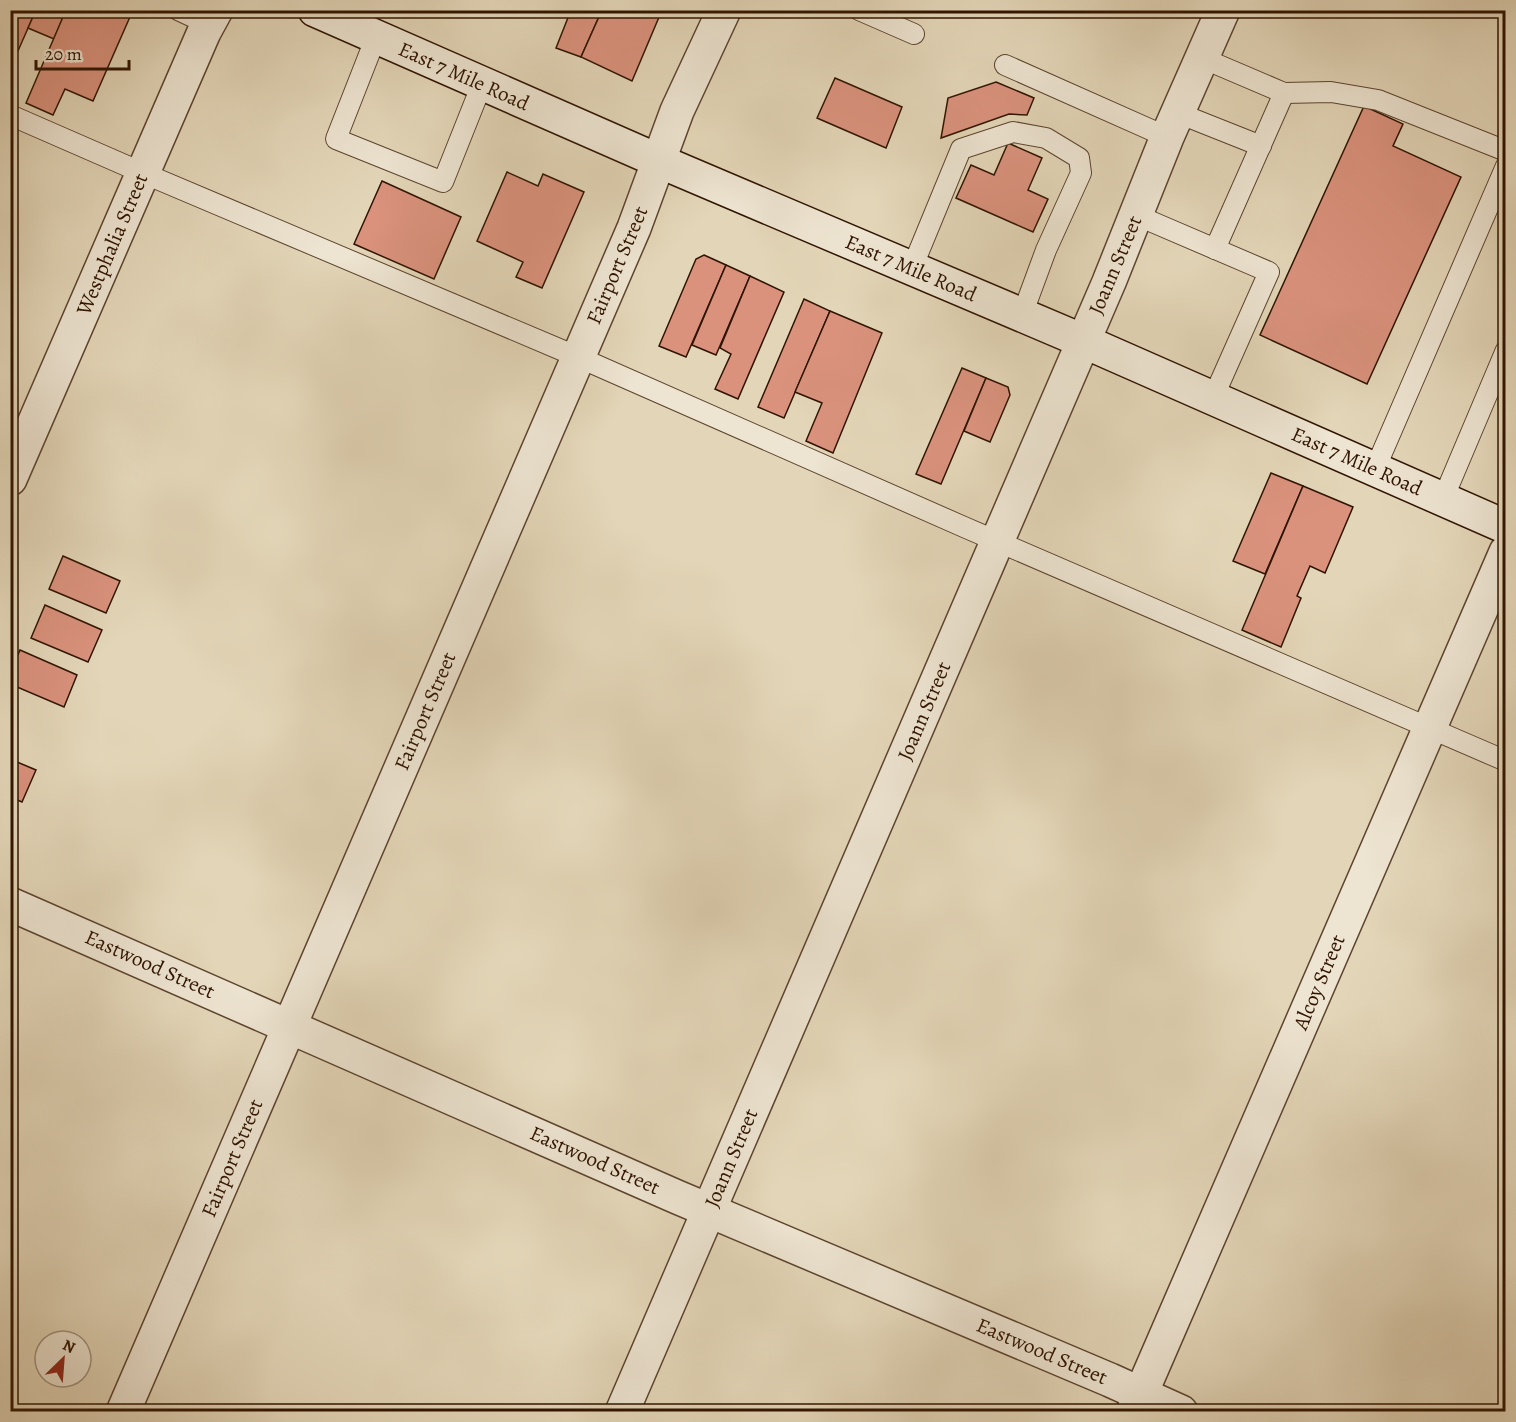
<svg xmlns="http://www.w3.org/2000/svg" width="1516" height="1422" font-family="Alegreya,serif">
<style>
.building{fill:#da927d;stroke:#301400;stroke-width:1.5}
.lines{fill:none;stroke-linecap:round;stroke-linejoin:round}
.lane-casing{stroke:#5d442e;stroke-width:22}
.street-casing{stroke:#5d442e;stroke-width:36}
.secondary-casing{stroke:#301400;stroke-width:36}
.lane{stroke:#ede4d1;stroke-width:20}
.street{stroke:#ede4d1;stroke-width:33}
.secondary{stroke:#ede4d1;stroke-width:33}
.labels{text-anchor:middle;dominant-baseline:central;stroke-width:6;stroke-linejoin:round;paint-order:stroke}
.street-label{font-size:21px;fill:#301400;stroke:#ede4d1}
</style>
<rect width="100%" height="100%" fill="#e3d6b8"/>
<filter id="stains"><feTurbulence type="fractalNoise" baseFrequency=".00333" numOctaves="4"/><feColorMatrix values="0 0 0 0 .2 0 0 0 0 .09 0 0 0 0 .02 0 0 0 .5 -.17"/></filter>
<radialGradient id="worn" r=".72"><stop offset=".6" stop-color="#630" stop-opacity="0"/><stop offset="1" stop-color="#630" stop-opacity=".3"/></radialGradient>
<g class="building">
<polygon points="10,10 36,10 10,69"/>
<polygon points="36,10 66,10 54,39 28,28"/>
<polygon points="66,10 133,10 93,101 65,89 53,115 26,103"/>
<polygon points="571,10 602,10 581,57 556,48"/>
<polygon points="602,10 662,10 632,81 581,57"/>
<polygon points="835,78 902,107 886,148 817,118"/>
<polygon points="996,82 1034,98 1027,115 1009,114 941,138 948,98"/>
<polygon points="1364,106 1403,124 1393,146 1461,177 1367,384 1260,335"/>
<polygon points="1008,143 1042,158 1028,190 1048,199 1033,232 956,198 971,165 994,175"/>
<polygon points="507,172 538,186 543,174 584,192 542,288 516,277 523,262 477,241"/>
<polygon points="382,181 461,217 434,279 354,244"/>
<polygon points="704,255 726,265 686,357 659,346 696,259"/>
<polygon points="726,265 750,276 716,355 692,345"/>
<polygon points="750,276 784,292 738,399 715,389 731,354 720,348"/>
<polygon points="804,299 830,311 784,418 758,407"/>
<polygon points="830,311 882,333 833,453 806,441 822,403 795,392"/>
<polygon points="962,368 986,378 941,484 916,474"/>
<polygon points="986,378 1008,387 1010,395 990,442 964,431"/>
<polygon points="1271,473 1303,486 1265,574 1233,561"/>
<polygon points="1303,486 1353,507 1325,573 1310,566 1297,596 1301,598 1281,647 1242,630"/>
<polygon points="63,556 120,581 106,613 49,589"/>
<polygon points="45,605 102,630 88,662 31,638"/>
<polygon points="20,650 77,675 64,707 10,684 10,673"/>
<polygon points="10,759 36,770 22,802 10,797"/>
</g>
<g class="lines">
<g class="lane-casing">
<g id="lane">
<polyline points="178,10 208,24"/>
<polyline points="859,10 914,34"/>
<polyline points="376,37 336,139 443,182 482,84"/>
<polyline points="1202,58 1284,93 1331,92 1378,100 1506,151"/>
<polyline points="1005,65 1167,137"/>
<polyline points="1178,113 1261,146"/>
<polyline points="10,115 143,173 578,357 964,527 1506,761"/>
<polyline points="1136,215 1269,272 1213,398"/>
<polyline points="1215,249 1284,93"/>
<polyline points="912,268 961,149 1013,132 1046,138 1079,158 1081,173 1046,250 1022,315"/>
<polyline points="1375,469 1506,166"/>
<polyline points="1443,499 1506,350"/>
</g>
</g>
<g class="street-casing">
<g id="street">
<polyline points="10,479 204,32 216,10"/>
<polyline points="10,904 677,1197 1110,1380 1181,1412"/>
<polyline points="123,1412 634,228 677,111 724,10"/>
<polyline points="622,1412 1109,282 1167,137 1223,10"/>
<polyline points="1133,1412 1506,552"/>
</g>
</g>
<g class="secondary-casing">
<polyline id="secondary" points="315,10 659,161 1083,341 1506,527"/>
</g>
<use href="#lane" class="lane"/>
<use href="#street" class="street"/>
<use href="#secondary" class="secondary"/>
</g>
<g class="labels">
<g class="street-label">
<text transform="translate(464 76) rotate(24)">East 7 Mile Road</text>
<text transform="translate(112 244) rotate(-67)">Westphalia Street</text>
<text transform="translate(617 265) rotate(-67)">Fairport Street</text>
<text transform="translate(1115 265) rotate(-67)">Joann Street</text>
<text transform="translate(911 268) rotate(23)">East 7 Mile Road</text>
<text transform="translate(1357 461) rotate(24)">East 7 Mile Road</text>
<text transform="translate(425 711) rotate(-67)">Fairport Street</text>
<text transform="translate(924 711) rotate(-67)">Joann Street</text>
<text transform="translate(150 964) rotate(24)">Eastwood Street</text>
<text transform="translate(1319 982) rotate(-67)">Alcoy Street</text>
<text transform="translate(232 1158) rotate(-67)">Fairport Street</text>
<text transform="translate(731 1158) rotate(-67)">Joann Street</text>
<text transform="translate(595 1160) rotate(24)">Eastwood Street</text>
<text transform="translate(1042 1351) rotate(23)">Eastwood Street</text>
</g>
</g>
<rect width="1516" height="1422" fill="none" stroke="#e3d6b8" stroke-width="36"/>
<rect x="12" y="12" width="1492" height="1398" fill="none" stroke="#301400" stroke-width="3"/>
<rect x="18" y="18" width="1480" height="1386" fill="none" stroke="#301400" stroke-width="1.5"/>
<g transform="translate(63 1359) rotate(25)"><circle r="28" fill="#ede4d1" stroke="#a1917d" stroke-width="1.5"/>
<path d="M0-4.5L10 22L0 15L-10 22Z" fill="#8f2418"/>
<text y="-9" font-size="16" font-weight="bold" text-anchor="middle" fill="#301400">N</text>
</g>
<path d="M36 60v9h93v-9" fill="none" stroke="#301400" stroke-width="3"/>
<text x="45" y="60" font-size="18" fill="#301400" stroke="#ede4d1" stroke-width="4.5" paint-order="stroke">20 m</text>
<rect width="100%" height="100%" filter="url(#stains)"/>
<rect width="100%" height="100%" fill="url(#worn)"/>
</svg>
